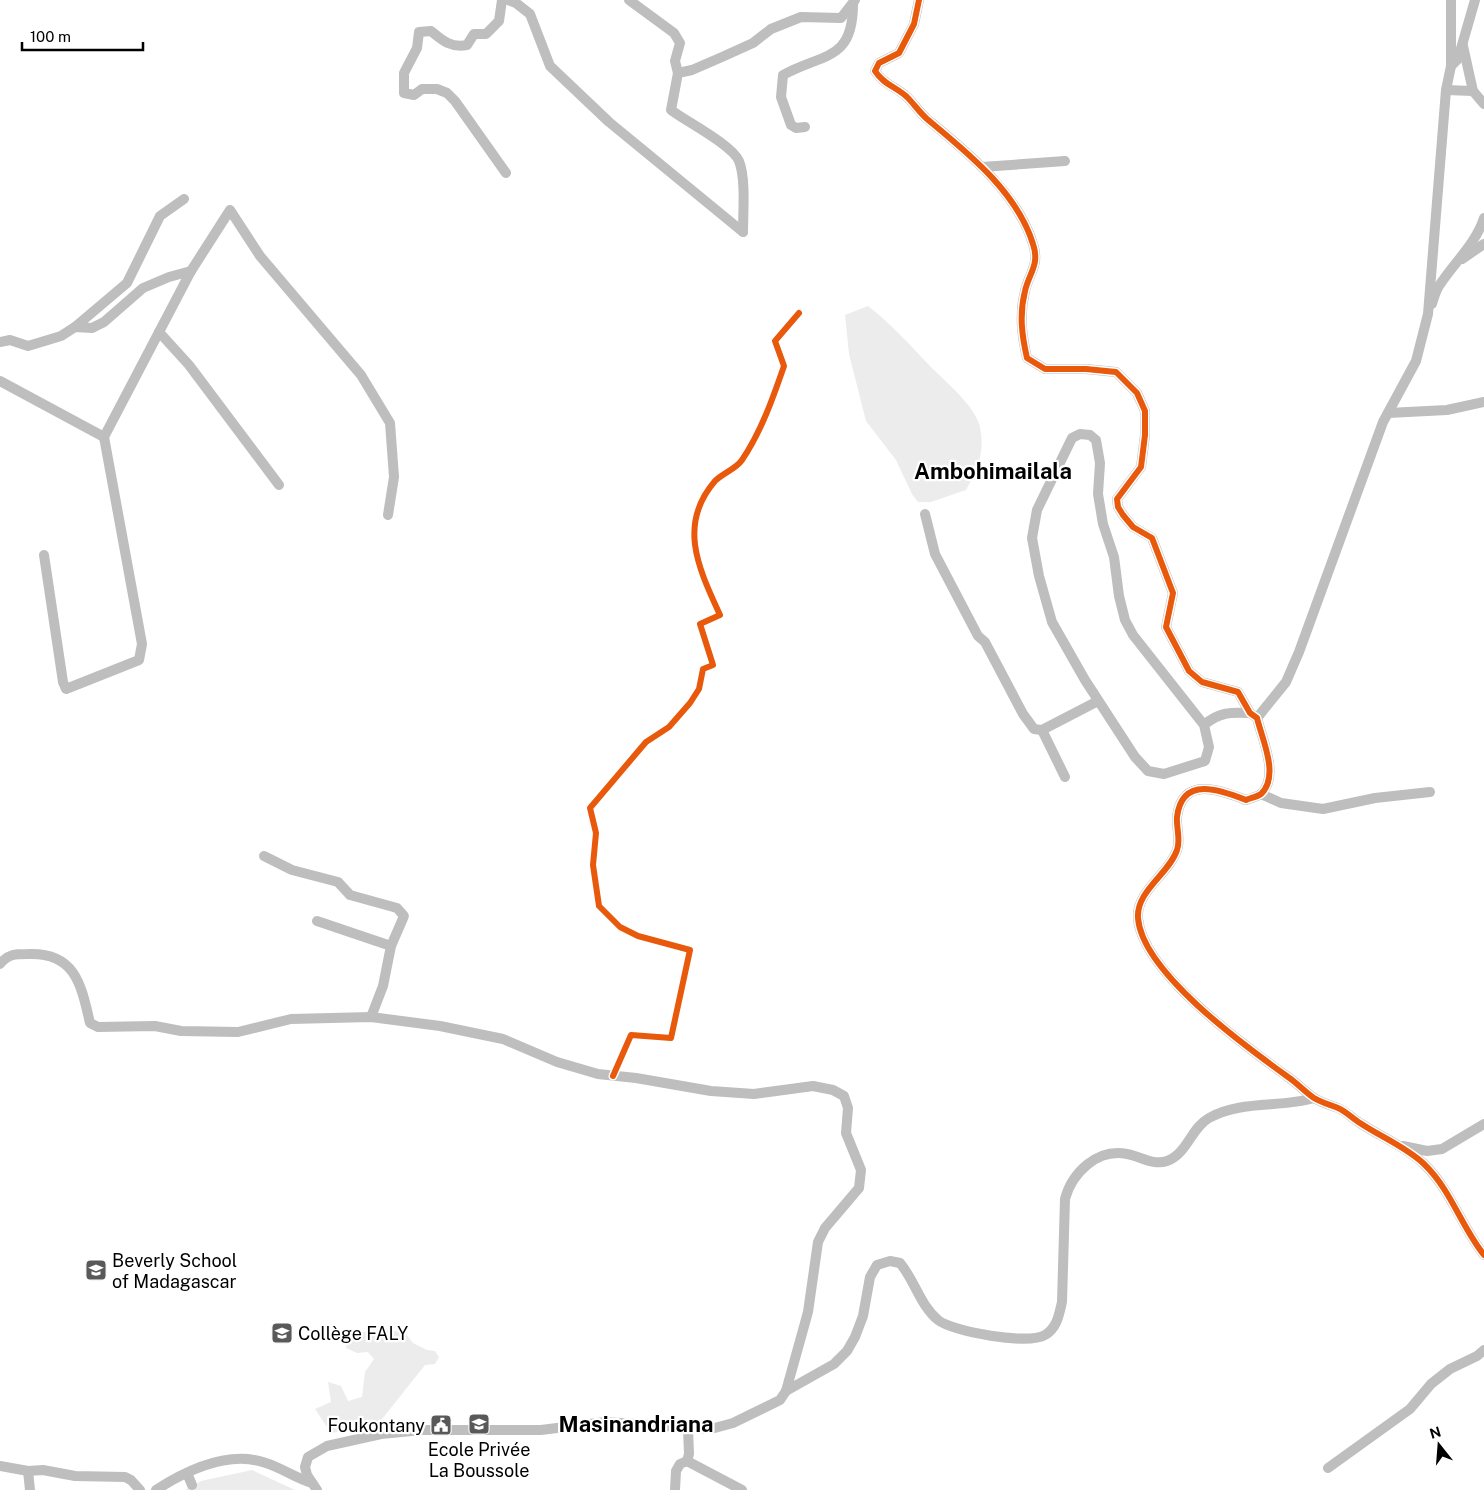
<svg xmlns="http://www.w3.org/2000/svg" width="1484" height="1490" font-family="'Public Sans',sans-serif">
<style>
.green{fill:#ececec}
.lines{fill:none;stroke-linecap:round;stroke-linejoin:round}
.minor{stroke:#bebebe;stroke-width:10}
.cycleway-casing{stroke:#fff;stroke-width:9}
.cycleway{stroke:#e8590c;stroke-width:6}
.labels{text-anchor:middle;dominant-baseline:central;stroke-width:4.5;stroke-linejoin:round;paint-order:stroke}
.poi-label{font-size:18px;fill:#000;stroke:#fff;text-anchor:start}
.district-label{font-size:22px;font-weight:bold;fill:#000;stroke:#fff}
</style>
<rect width="100%" height="100%" fill="#fff"/>
<g class="green">
<path d="M 868,306 C 891,324 909,344 929,365 C 944,381 975,405 980,427 C 985,453 978,468 966,490 L 931,502 L 918,502 L 912,494 L 896,460 L 866,421 L 849,354 L 845,315 Z"/>
<polygon points="374,1329 392,1330 406,1334 413,1343 427,1350 435,1351 439,1357 435,1364 425,1365 382,1419 371,1426 331,1433 315,1409 331,1402 328,1382 341,1386 348,1401 362,1397 365,1372 374,1359 368,1352 357,1353 346,1348 348,1339 359,1333"/>
<polygon points="252,1470 295,1490 185,1490 201,1481"/>
</g>
<g class="lines">
<g class="minor">
<path d="M 502,0 L 499,21 L 486,34 L 474,34 L 467,45 C 451,48 443,41 431,31 L 419,32 L 417,48 L 404,73 L 404,93 L 414,95 L 422,89 L 437,89 L 447,93 L 455,101 L 506,173"/>
<polyline points="508,0 516,3 530,14 550,66 609,122 743,232"/>
<polyline points="629,0 674,33 680,43 675,61 678,73"/>
<path d="M 919,0 L 914,24 L 899,53 L 879,63 L 875,71 C 883,84 896,87 907,97 C 914,104 920,113 927,119 C 968,153 1017,192 1033,244 C 1040,265 1029,273 1025,291 C 1019,315 1022,336 1027,358 L 1045,369 L 1086,369 L 1116,372 L 1137,393 L 1145,411 L 1145,435 L 1141,467 L 1117,499 L 1118,507 L 1123,515 L 1133,527 L 1152,538 L 1173,593 L 1166,627 L 1189,671 L 1202,682 L 1238,692 L 1250,713 L 1257,718 C 1262,739 1280,776 1261,794 C 1257,797 1250,798 1246,800 C 1221,790 1182,775 1177,817 C 1176,827 1181,840 1177,850 C 1169,874 1136,891 1138,918 C 1142,972 1245,1046 1288,1077 C 1297,1083 1305,1092 1314,1098 C 1322,1103 1331,1105 1338,1108 C 1347,1112 1353,1119 1360,1123 C 1381,1137 1406,1147 1424,1164 C 1451,1190 1461,1226 1484,1255"/>
<polyline points="1463,46 1473,91 1484,104"/>
<polyline points="1451,66 1458,59 1475,0"/>
<polyline points="1446,90 1473,91"/>
<path d="M 805,127 L 796,128 L 791,125 L 781,97 L 783,75 C 822,53 853,62 853,4"/>
<polyline points="982,167 1065,161"/>
<path d="M 743,232 C 743,212 746,179 739,161 C 732,145 687,122 671,110 L 678,73 L 692,70 L 722,57 L 753,43 L 771,29 L 801,17 L 841,18 L 855,0"/>
<polyline points="1462,259 1484,244"/>
<path d="M 1432,304 C 1434,297 1436,289 1441,283 C 1455,262 1476,243 1484,218"/>
<polyline points="75,327 127,283 160,216 184,199"/>
<polyline points="159,332 189,365 279,485"/>
<polyline points="0,342 10,340 28,346 61,336 75,327 92,328 104,322 143,288 169,277 191,271"/>
<polyline points="0,381 104,437 191,271 230,210 260,256 361,375 390,423 394,477 388,515"/>
<polyline points="1388,413 1447,410 1484,402"/>
<polyline points="925,514 935,554 978,636 985,642 1023,714 1034,729 1042,730"/>
<polyline points="44,555 63,682 66,689 139,660 142,644 104,437"/>
<polyline points="1257,718 1286,682 1299,652 1383,422 1416,361 1428,314 1446,90 1451,66 1451,0"/>
<path d="M 1204,725 L 1133,635 L 1125,620 L 1119,596 L 1114,557 L 1103,524 L 1098,494 L 1100,463 L 1096,440 L 1090,435 L 1080,434 L 1072,438 L 1037,510 L 1032,538 L 1039,576 L 1052,622 L 1085,680 L 1135,757 L 1148,771 L 1164,774 L 1205,761 L 1209,747 L 1204,725 C 1219,712 1231,712 1250,713"/>
<polyline points="1065,777 1042,730 1098,701"/>
<polyline points="1261,794 1281,803 1323,809 1375,798 1430,792"/>
<polyline points="264,856 292,870 338,882 350,895 397,908 404,916 391,946"/>
<polyline points="317,921 391,946 383,986 371,1017"/>
<path d="M 0,964 C 8,954 15,954 28,954 C 75,952 81,984 90,1023 L 98,1027 L 155,1026 L 181,1031 L 238,1032 L 291,1019 L 371,1017 L 440,1026 L 503,1039 L 557,1062 L 598,1074 L 636,1078 L 711,1091 L 754,1094 L 813,1086 L 833,1090 L 844,1096 L 848,1108 L 846,1133 L 861,1170 L 859,1188 L 825,1228 L 818,1242 L 808,1312 L 786,1391"/>
<polyline points="1403,1146 1427,1151 1442,1149 1484,1124"/>
<polyline points="687,1461 742,1490"/>
<polyline points="0,1466 28,1471 43,1470 75,1476 125,1477 131,1480 140,1490"/>
<polyline points="1328,1468 1410,1409 1431,1384 1450,1369 1477,1356 1484,1350"/>
<polyline points="28,1471 30,1490"/>
<polyline points="187,1473 192,1485"/>
<path d="M 156,1490 C 187,1470 229,1450 266,1463 C 282,1468 295,1478 312,1483"/>
<path d="M 317,1490 L 307,1475 L 305,1467 L 308,1457 L 327,1446 L 381,1434 L 422,1430 L 541,1430 L 605,1422 L 711,1429 L 733,1423 L 780,1400 L 786,1391 L 834,1364 L 847,1351 L 855,1337 L 863,1316 L 870,1277 L 877,1265 L 890,1261 L 900,1263 C 915,1281 920,1305 938,1320 C 953,1332 1028,1345 1045,1335 C 1057,1328 1059,1315 1062,1302 L 1065,1199 C 1072,1173 1097,1148 1127,1154 C 1140,1156 1153,1166 1167,1161 C 1187,1154 1191,1128 1209,1118 C 1241,1100 1280,1108 1314,1098"/>
<polyline points="675,1490 676,1471 680,1464 687,1461 689,1454 688,1429"/>
</g>
<g class="cycleway-casing">
<g id="cycleway">
<path d="M 919,0 L 914,24 L 899,53 L 879,63 L 875,71 C 883,84 896,87 907,97 C 914,104 920,113 927,119 C 968,153 1017,192 1033,244 C 1040,265 1029,273 1025,291 C 1019,315 1022,336 1027,358 L 1045,369 L 1086,369 L 1116,372 L 1137,393 L 1145,411 L 1145,435 L 1141,467 L 1117,499 L 1118,507 L 1123,515 L 1133,527 L 1152,538 L 1173,593 L 1166,627 L 1189,671 L 1202,682 L 1238,692 L 1250,713 L 1257,718 C 1262,739 1280,776 1261,794 C 1257,797 1250,798 1246,800 C 1221,790 1182,775 1177,817 C 1176,827 1181,840 1177,850 C 1169,874 1136,891 1138,918 C 1142,972 1245,1046 1288,1077 C 1297,1083 1305,1092 1314,1098 C 1322,1103 1331,1105 1338,1108 C 1347,1112 1353,1119 1360,1123 C 1381,1137 1406,1147 1424,1164 C 1451,1190 1461,1226 1484,1255"/>
<path d="M 613,1076 L 631,1035 L 671,1038 L 690,950 L 638,936 L 620,927 L 599,906 L 593,865 L 596,833 L 590,808 L 646,742 L 669,727 L 690,703 L 699,689 L 703,669 L 713,665 L 700,624 L 720,615 C 699,569 677,525 715,481 C 723,473 736,469 742,460 C 761,432 773,398 784,366 L 775,341 L 799,313"/>
</g>
</g>
<use href="#cycleway" class="cycleway"/>
</g>
<defs>
<g id="school-square" transform="scale(1.125)"><rect x="-9" y="-9" width="18" height="18" rx="4" fill="#595959" stroke="#fff"/><path d="M0-5L7-2L0 1L-7-2ZM-4 1L0 2.5L4 1V4Q0 6-4 4Z" fill="#fff"/></g>
<g id="civic-square" transform="scale(1.125)"><rect x="-9" y="-9" width="18" height="18" rx="4" fill="#595959" stroke="#fff"/><path d="M-.6-6.5H3V-4.5H.6V-3L4-1V1h2V6H-6V1h2V-1L-.6-3ZM-1.2 2.5V6h2.4V2.5Z" fill="#fff"/></g>
</defs>
<g fill-rule="evenodd">
<use href="#school-square" x="96" y="1270"/>
<use href="#school-square" x="282" y="1333"/>
<use href="#school-square" x="479" y="1424"/>
<use href="#civic-square" x="441" y="1425"/>
</g>
<g class="labels">
<g class="poi-label">
<text x="112" y="1260">Beverly School<tspan x="112" dy="21">of Madagascar</tspan></text>
<text x="298" y="1333">Collège FALY</text>
<text x="425" y="1425" text-anchor="end">Foukontany</text>
<text x="479" y="1449" text-anchor="middle">Ecole Privée<tspan x="479" dy="21">La Boussole</tspan></text>
</g>
<g class="district-label">
<text x="993" y="471">Ambohimailala</text>
<text x="636" y="1424">Masinandriana</text>
</g>
</g>
<g transform="translate(1439 1445) rotate(343)" stroke="#ffffff" stroke-width="4" paint-order="stroke">
<path d="M0-4L9 19L0 12L-9 19Z" fill="#000000"/>
<text y="-8" font-size="14" font-weight="bold" text-anchor="middle" fill="#000000">N</text>
</g>
<path d="M22 42v8h121v-8" fill="none" stroke="#000000" stroke-width="2.5"/>
<text x="30" y="42" font-size="15" fill="#000000" stroke="#ffffff" stroke-width="4" paint-order="stroke">100 m</text>
</svg>
